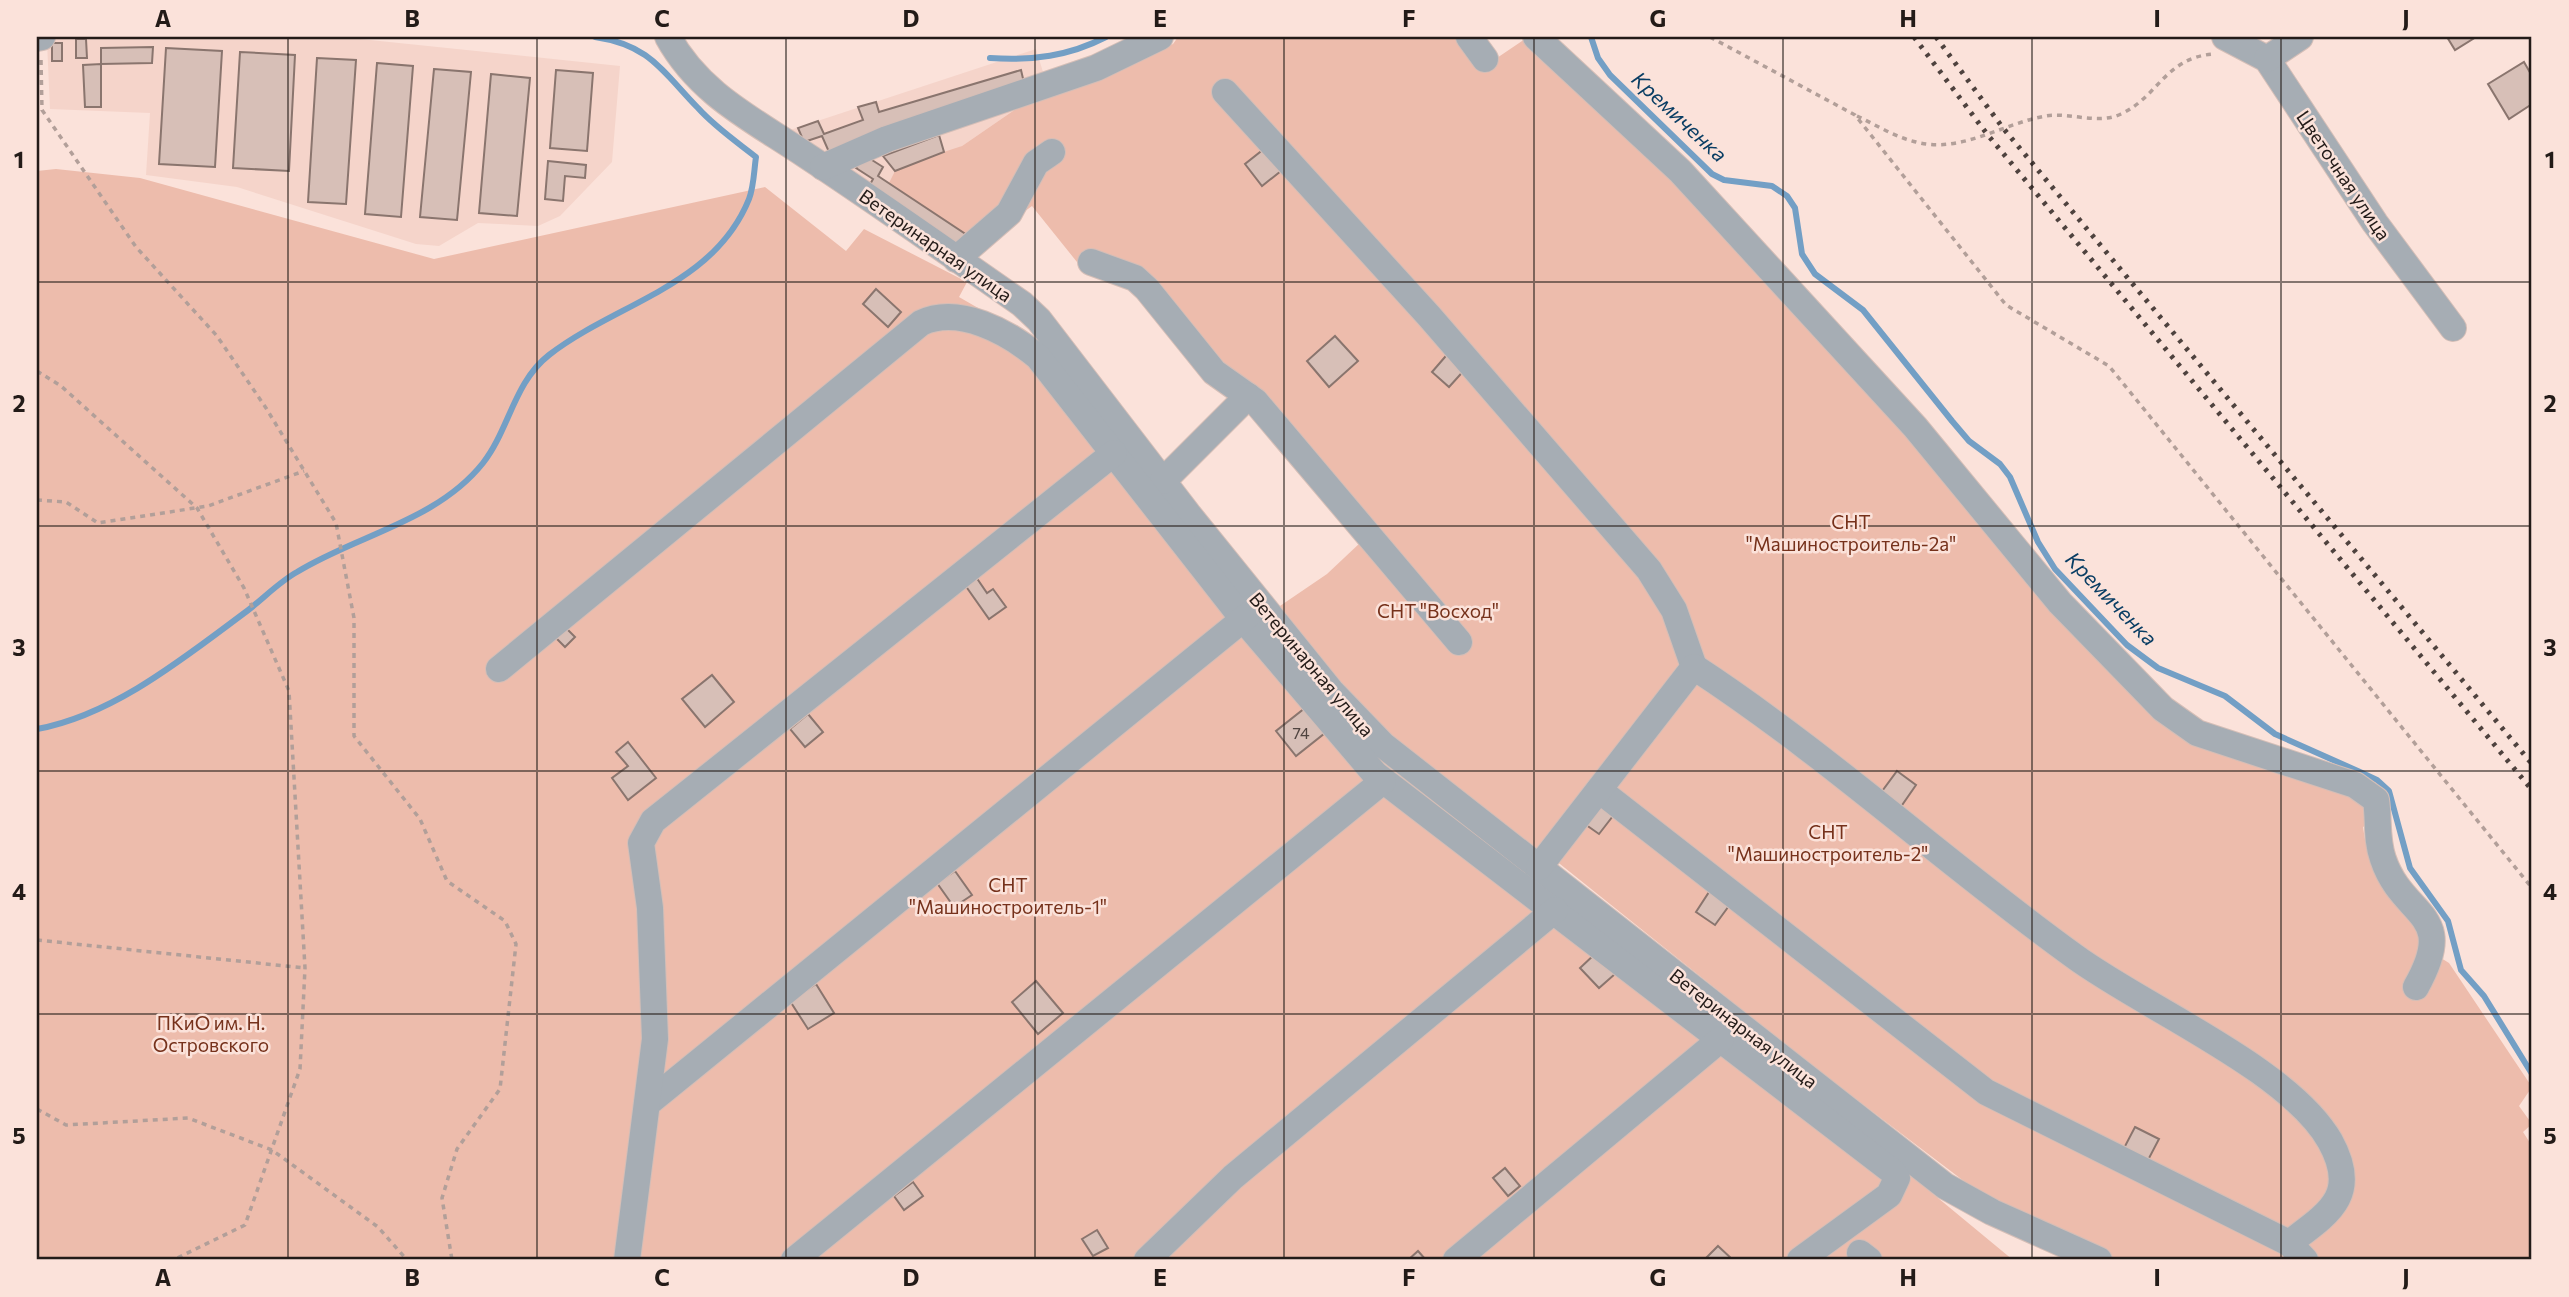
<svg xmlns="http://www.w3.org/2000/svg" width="2569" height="1297" font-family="Commissioner,sans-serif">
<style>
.built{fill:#f5d4ca}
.green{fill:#edbcac}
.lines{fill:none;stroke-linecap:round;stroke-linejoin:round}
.stream{stroke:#739fc5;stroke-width:6}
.building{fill:#d7bfb7;stroke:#8a756e;stroke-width:2}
.minor-casing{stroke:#d4beb7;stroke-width:28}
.path{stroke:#b29f99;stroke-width:3.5;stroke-dasharray:5 5;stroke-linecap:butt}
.minor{stroke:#a6adb4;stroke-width:26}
.rail{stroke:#4e423e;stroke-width:5;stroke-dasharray:3.5 7;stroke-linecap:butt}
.grid{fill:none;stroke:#231b18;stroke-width:2;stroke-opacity:0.55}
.labels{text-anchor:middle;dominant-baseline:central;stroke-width:5;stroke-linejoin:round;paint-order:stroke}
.number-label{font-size:16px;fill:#504440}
.street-label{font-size:19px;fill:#231b18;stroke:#fbe2da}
.park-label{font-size:19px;fill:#76311b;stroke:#fbe2da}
.water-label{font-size:21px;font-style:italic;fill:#093d63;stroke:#fbe2da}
.neatline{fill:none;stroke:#231b18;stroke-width:2.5}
.grid-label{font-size:23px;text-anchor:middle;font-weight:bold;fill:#231b18}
</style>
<rect width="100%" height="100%" fill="#fbe2da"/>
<g class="built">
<polygon points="55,37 341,37 620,66 612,162 560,216 538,226 478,223 439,246 416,244 237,187 146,175 150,113 50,109 47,42"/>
<polygon points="1036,49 1050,95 1029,100 962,146 890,183 970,237 955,255 781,133"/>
</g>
<g class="green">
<polygon points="1178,37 1461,37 1491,62 1525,39 1605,108 1843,364 2145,705 2358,793 2371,822 2363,827 2365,840 2373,847 2425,948 2449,963 2532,1087 2519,1106 2532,1124 2523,1132 2532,1146 2532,1260 2118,1260 2033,1222 1977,1191 1811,1065 1555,860 1533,848 1370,720 1277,608 1327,574 1361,542 1250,408 1232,403 1148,298 1121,279 1112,284 1081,267 1032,206 986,240 970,237 889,183 895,171 904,165 962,146 1029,100 1116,71 1173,44"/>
<polygon points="56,169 140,178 434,259 765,187 846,251 864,229 967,282 959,297 1039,343 1380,769 1915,1179 2013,1260 37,1260 37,171"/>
</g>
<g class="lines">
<g class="stream">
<polyline points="1591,37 1598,58 1610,75 1712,174 1724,180 1772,186 1787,196 1795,208 1802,254 1815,274 1863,310 1952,421 1969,441 2000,464 2010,477 2038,542 2055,569 2127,645 2158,668 2225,696 2275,734 2360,772 2377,780 2389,791 2410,868 2448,921 2461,970 2484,996 2532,1074"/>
<path d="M 990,58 C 1032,61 1069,56 1106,37"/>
<path d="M 37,729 C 114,715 185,657 247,611 C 264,598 279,582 297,572 C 357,535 437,521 483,463 C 509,430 514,382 549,355 C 616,303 714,286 749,199 C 754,186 754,170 756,157 C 737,142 715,127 698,108 C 662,71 650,45 595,37"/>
</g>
</g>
<g class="building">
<polygon points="2447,37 2476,37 2455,50"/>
<polygon points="76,39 86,39 87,58 76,58"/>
<rect x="52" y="43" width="10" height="18"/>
<polygon points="153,47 152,63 101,64 101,48"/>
<polygon points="166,48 222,51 215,167 159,164"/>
<polygon points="240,52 295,55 289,171 233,168"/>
<polygon points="317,58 356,60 346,204 308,202"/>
<polygon points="2524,62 2532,76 2532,104 2509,119 2488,84"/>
<polygon points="377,63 413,66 401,217 365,214"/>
<polygon points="101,64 101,107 85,107 83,65"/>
<polygon points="434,69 471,72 457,220 420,217"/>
<polygon points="556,70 593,73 587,151 550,148"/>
<polygon points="1021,70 1025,87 829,152 822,136 804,142 798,128 818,121 824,134 863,120 858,107 876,102 879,112"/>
<polygon points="491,74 530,78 517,216 479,213"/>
<polygon points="939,135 944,152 895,171 883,156"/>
<polygon points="1269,145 1286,167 1262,186 1245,164"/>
<polygon points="864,155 883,167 878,176 970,237 959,250 868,188 873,179 856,168"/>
<polygon points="548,161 586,165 585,178 565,176 563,201 545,199"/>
<polygon points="876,289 901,312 888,327 863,304"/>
<polygon points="1335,336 1358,361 1329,387 1307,361"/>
<polygon points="1451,350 1468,366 1449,387 1432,372"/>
<polygon points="976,577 987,593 993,589 1006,607 989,619 965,585"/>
<polygon points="562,624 575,637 565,647 552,634"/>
<polygon points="712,675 734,702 705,727 682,699"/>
<polygon points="1305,708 1325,733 1296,756 1276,731"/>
<polygon points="808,714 823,732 805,747 790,729"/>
<polygon points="628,742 656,778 628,800 612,778 628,766 616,752"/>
<polygon points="1897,771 1916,785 1900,808 1880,794"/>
<polygon points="1599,800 1616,812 1599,834 1582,822"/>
<polygon points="955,871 972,895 954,907 937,883"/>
<polygon points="1711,889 1731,903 1715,925 1696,912"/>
<polygon points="1596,953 1615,974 1599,988 1580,968"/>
<polygon points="1036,981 1063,1013 1038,1034 1012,1002"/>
<polygon points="816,984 834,1013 808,1029 790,1001"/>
<polygon points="2135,1127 2159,1139 2147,1162 2123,1150"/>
<polygon points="1505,1168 1520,1186 1508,1196 1493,1178"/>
<polygon points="913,1182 923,1196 904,1210 894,1196"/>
<polygon points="1097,1230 1108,1248 1093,1256 1082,1239"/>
<polygon points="1718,1246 1733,1260 1704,1260"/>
<polygon points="1418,1251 1426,1260 1408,1260"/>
</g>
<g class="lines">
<g class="minor-casing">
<g id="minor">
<path d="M 668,37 C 700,95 754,120 807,156 C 880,204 950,254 1022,304 L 1039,320 L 1188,514 L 1331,691 L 1383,745 L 1945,1186 L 1992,1212 L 2099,1260"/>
<polyline points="1469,37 1485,59"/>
<path d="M 1536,37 L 1680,171 L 1915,427 L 2060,603 L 2163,709 L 2197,733 L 2355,785 L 2376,800 C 2379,819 2376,840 2383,859 C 2403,919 2459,911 2416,987"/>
<polyline points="2225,37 2267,59 2375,223 2453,328"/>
<polyline points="37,38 42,37"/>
<polyline points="2267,59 2300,37"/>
<polyline points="1225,92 1429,316 1649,570 1674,610 1694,667"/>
<polyline points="823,167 887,139 1096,68 1160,37"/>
<polyline points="956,259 1009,213 1036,163 1052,152"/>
<polyline points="1091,262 1135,278 1147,289 1214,372 1255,401 1459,642"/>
<polyline points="1163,481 1248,396"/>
<path d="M 499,669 L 921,323 C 959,305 1008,332 1038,357 L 1243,619 L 1375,774 L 1893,1172 L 1897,1178 L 1889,1195 L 1800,1260"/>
<polyline points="1599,790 1986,1092 2289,1243 2305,1260"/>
<path d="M 1539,867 L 1694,667 C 1827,754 1945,863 2074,956 C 2143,1007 2289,1069 2330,1141 C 2360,1195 2329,1213 2289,1243"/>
<polyline points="647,1104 1257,608"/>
<polyline points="1860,1253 1869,1260"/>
<polyline points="627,1260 655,1039 650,908 641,843 653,821 1114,453"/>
<polyline points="794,1260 1383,781"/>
<polyline points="1147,1260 1233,1177 1555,910"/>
<polyline points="1456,1260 1721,1039"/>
</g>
</g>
<g class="path">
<polyline points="1710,37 1855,115 2006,305 2109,366 2532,888"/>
<polyline points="41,60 42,110 136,247 217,336 266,408 336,523 354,618 354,736 420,819 447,881 505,921 516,944 500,1089 457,1149 442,1198 452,1260"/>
<path d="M 1857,116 C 1876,125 1895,137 1916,142 C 1961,154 2003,123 2046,116 C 2070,112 2098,125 2121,114 C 2158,97 2165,58 2213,54"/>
<polyline points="37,371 61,386 197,508 244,588 289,691 305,968 300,1069 245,1225 173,1260"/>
<polyline points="37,500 66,502 98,523 208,506 304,471"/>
<polyline points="37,940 305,968"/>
<polyline points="37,1109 66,1125 188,1118 272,1150 378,1227 407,1260"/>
</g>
<use href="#minor" class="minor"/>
<g class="rail">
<polyline points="1914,37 1987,134 2532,790"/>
<polyline points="1936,37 2003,128 2532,764"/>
</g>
</g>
<path class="grid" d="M 288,37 L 288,1260M 537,37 L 537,1260M 786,37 L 786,1260M 1035,37 L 1035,1260M 1284,37 L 1284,1260M 1534,37 L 1534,1260M 1783,37 L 1783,1260M 2032,37 L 2032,1260M 2281,37 L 2281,1260M 37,282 L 2532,282M 37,526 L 2532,526M 37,771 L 2532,771M 37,1014 L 2532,1014"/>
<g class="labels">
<g class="number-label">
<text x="1301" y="732">74</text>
</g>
<g class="street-label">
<text transform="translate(2344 175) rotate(56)">Цветочная улица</text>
<text transform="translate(936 245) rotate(35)">Ветеринарная улица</text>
<text transform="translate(1312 664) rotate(50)">Ветеринарная улица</text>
<text transform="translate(1744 1028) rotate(38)">Ветеринарная улица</text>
</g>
<g class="park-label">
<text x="1851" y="521">СНТ<tspan x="1851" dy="22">"Машиностроитель-2а"</tspan></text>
<text x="1438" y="610">СНТ "Восход"</text>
<text x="1828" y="831">СНТ<tspan x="1828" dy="22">"Машиностроитель-2"</tspan></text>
<text x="1008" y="884">СНТ<tspan x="1008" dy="22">"Машиностроитель-1"</tspan></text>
<text x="211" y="1022">ПКиО им. Н.<tspan x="211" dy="22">Островского</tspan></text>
</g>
<g class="water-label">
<text transform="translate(1680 116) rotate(43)">Кремиченка</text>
<text transform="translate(2112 598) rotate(46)">Кремиченка</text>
</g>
</g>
<rect width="2569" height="1297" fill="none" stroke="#fbe2da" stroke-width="77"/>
<rect x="38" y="38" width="2492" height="1220" class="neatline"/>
<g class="grid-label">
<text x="163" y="27">A</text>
<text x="412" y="27">B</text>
<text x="662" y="27">C</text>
<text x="911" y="27">D</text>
<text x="1160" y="27">E</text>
<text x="1409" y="27">F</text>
<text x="1658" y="27">G</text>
<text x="1908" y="27">H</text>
<text x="2157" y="27">I</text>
<text x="2406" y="27">J</text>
<text x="19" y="168">1</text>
<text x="2550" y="168">1</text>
<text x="19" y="412">2</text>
<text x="2550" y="412">2</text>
<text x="19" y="656">3</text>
<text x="2550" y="656">3</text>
<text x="19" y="900">4</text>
<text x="2550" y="900">4</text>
<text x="19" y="1144">5</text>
<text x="2550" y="1144">5</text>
<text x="163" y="1286">A</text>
<text x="412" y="1286">B</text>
<text x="662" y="1286">C</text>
<text x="911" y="1286">D</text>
<text x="1160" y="1286">E</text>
<text x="1409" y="1286">F</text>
<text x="1658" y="1286">G</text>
<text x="1908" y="1286">H</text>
<text x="2157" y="1286">I</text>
<text x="2406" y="1286">J</text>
</g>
</svg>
